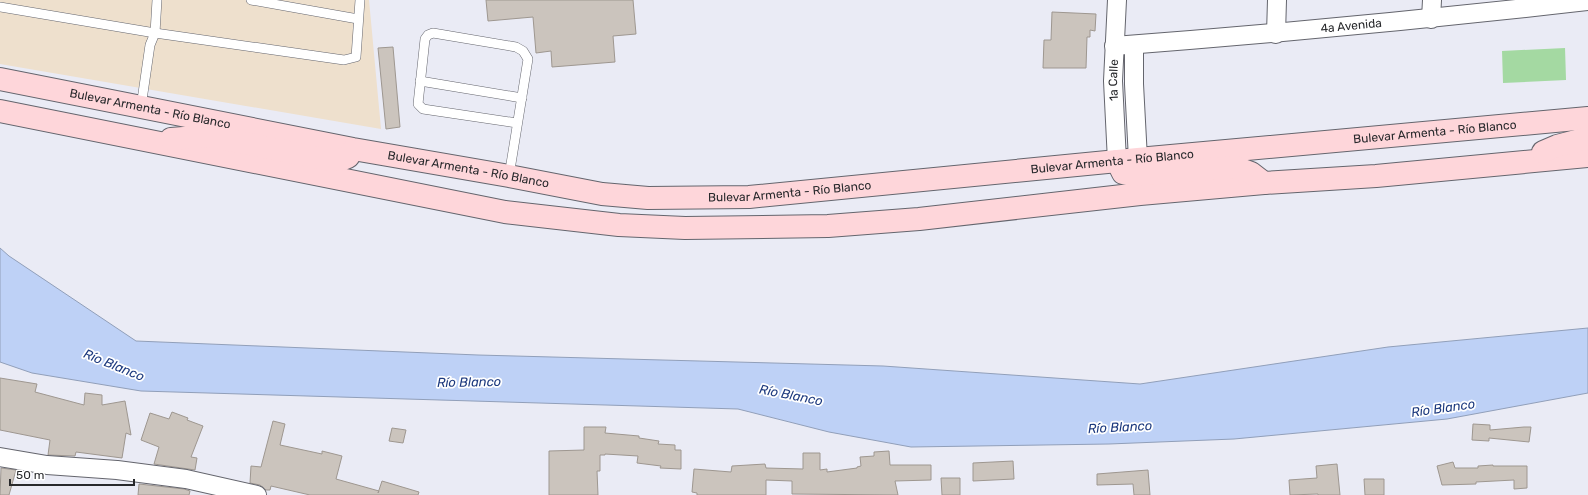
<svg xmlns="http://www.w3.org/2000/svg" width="1588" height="495" font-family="Rubik,sans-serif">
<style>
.education{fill:#eee0cd}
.green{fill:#a4d9a2}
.water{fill:#bed1f6;stroke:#919fb9}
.building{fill:#cbc4bd;stroke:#9e9790}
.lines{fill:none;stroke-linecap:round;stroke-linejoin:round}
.service-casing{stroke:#64656d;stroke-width:10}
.minor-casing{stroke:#64656d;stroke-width:20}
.secondary-casing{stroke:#64656d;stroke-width:24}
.service{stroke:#fff;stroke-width:9}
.minor{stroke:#fff;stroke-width:18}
.secondary{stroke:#fed6da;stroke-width:22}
.labels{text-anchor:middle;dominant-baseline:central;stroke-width:3.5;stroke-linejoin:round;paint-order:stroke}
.street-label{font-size:12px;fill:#28292c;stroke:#fff}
.water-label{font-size:13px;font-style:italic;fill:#1c397e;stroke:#fff}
</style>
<rect width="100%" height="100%" fill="#eaebf5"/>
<polygon class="education" points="0,0 369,0 381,129 0,64"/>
<polygon class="green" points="1565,48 1566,80 1503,83 1502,51"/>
<polygon class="water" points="0,248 9,256 136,341 478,355 883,366 1140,384 1388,347 1588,328 1588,393 1447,419 1234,439 1109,444 911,447 829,432 738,409 141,391 32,373 0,362"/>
<g class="building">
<polygon points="486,0 633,0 636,34 613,36 615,62 552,67 551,51 536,53 533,17 488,21"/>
<polygon points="1052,12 1096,14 1095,31 1090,30 1090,37 1087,37 1086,68 1043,68 1044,40 1051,40"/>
<polygon points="393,47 400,127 386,129 378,48"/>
<polygon points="0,378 37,384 35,392 84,405 85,393 102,395 102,405 125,401 131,435 126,433 122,458 76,452 75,456 48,455 50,440 0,430"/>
<polygon points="172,412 188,418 187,420 203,426 191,457 197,458 195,470 154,464 159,447 141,440 150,413 169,419"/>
<polygon points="273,421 285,424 280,445 322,454 322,451 342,456 336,479 379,491 378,493 382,481 419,492 418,495 310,495 271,486 270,490 266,490 260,485 250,483 251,466 261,467"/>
<polygon points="1473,424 1490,425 1490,430 1524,427 1531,427 1529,442 1489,438 1489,441 1472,440"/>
<polygon points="584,427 606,427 605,433 639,436 639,438 659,441 658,444 675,445 675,450 681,450 681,469 660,468 661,466 637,463 638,456 605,454 605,455 600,455 600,471 597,471 598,495 549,495 549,451 584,450"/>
<polygon points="392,428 406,430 403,443 389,441"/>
<polygon points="889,451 890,465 931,465 931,480 895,481 898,495 792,494 792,481 766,480 766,495 697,495 697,493 692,492 694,469 731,472 732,466 765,464 766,468 803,469 803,453 820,453 820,470 827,469 827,472 857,468 857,467 861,466 860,457 874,456 874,452"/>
<polygon points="1013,461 1014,479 973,481 973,463"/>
<polygon points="1453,462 1455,468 1478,468 1478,466 1493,465 1493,466 1527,466 1527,488 1514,489 1514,480 1476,482 1476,484 1442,485 1437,466"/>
<polygon points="1337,464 1340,495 1318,495 1318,494 1290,495 1289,480 1317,478 1316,466"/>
<polygon points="1,468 16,470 9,495 0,495"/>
<polygon points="1148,470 1150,495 1134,495 1133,484 1097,485 1097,474"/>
<polygon points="941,478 960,478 960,495 942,495"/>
<polygon points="1364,479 1384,479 1384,495 1365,495"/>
<polygon points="139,484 184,489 190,491 189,495 138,495"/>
</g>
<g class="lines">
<g class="service-casing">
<g id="service">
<polyline points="251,0 358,19"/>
<polyline points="0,7 155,33 344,60 356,57 360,0"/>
<polyline points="420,81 522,98"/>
<polyline points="141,107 150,45 155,33 157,0"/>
<polyline points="509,176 528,59 523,51 516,47 433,33 428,35 425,39 418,104 423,109 517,123"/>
</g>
</g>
<g class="minor-casing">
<g id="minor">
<polyline points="1431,19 1432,0"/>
<polyline points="1276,34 1277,0"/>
<polyline points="1134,45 1134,84 1138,159"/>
<path id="s1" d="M 1114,46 C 1272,34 1430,19 1588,1"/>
<path id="s2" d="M 1117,161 L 1113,81 L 1117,0"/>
<polyline points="0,457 47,465 117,470 186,479 257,495"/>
</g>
</g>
<g class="secondary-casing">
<g id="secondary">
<path id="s3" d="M 0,79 L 353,149 L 509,176 L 602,194 L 648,198 L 749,197 L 1138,159 L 1588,118"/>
<polyline points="0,111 505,212 619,225 685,228 828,226 919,219 1140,194 1264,183 1376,176 1588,156"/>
<polyline points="171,139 209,136 324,159 341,160 348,157 352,151"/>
<polyline points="1543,152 1557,146 1588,138"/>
<polyline points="1117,161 1123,173 1132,175 1235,167 1251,173 1264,183"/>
</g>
</g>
<use href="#service" class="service"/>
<use href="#minor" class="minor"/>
<use href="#secondary" class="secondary"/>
</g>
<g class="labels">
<g class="street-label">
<text stroke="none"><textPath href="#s1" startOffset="238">4a Avenida</textPath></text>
<text stroke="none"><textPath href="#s2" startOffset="81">1a Calle</textPath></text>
<text stroke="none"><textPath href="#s3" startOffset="153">Bulevar Armenta - Río Blanco</textPath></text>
<text stroke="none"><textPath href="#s3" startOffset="1449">Bulevar Armenta - Río Blanco</textPath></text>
<text stroke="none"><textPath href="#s3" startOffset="1125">Bulevar Armenta - Río Blanco</textPath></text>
<text stroke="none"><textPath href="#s3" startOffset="477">Bulevar Armenta - Río Blanco</textPath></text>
<text stroke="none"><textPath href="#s3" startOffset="801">Bulevar Armenta - Río Blanco</textPath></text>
</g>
<g class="water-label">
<text transform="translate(114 365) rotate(22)">Río Blanco</text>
<text transform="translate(469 382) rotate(-1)">Río Blanco</text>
<text transform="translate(791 395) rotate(11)">Río Blanco</text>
<text transform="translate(1443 408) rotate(-8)">Río Blanco</text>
<text transform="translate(1120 427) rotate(-3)">Río Blanco</text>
</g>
</g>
<path d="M10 479v6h124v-6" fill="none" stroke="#28292c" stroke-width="2"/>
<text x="16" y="479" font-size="12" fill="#28292c" stroke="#ffffff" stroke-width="3" paint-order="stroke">50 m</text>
</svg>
